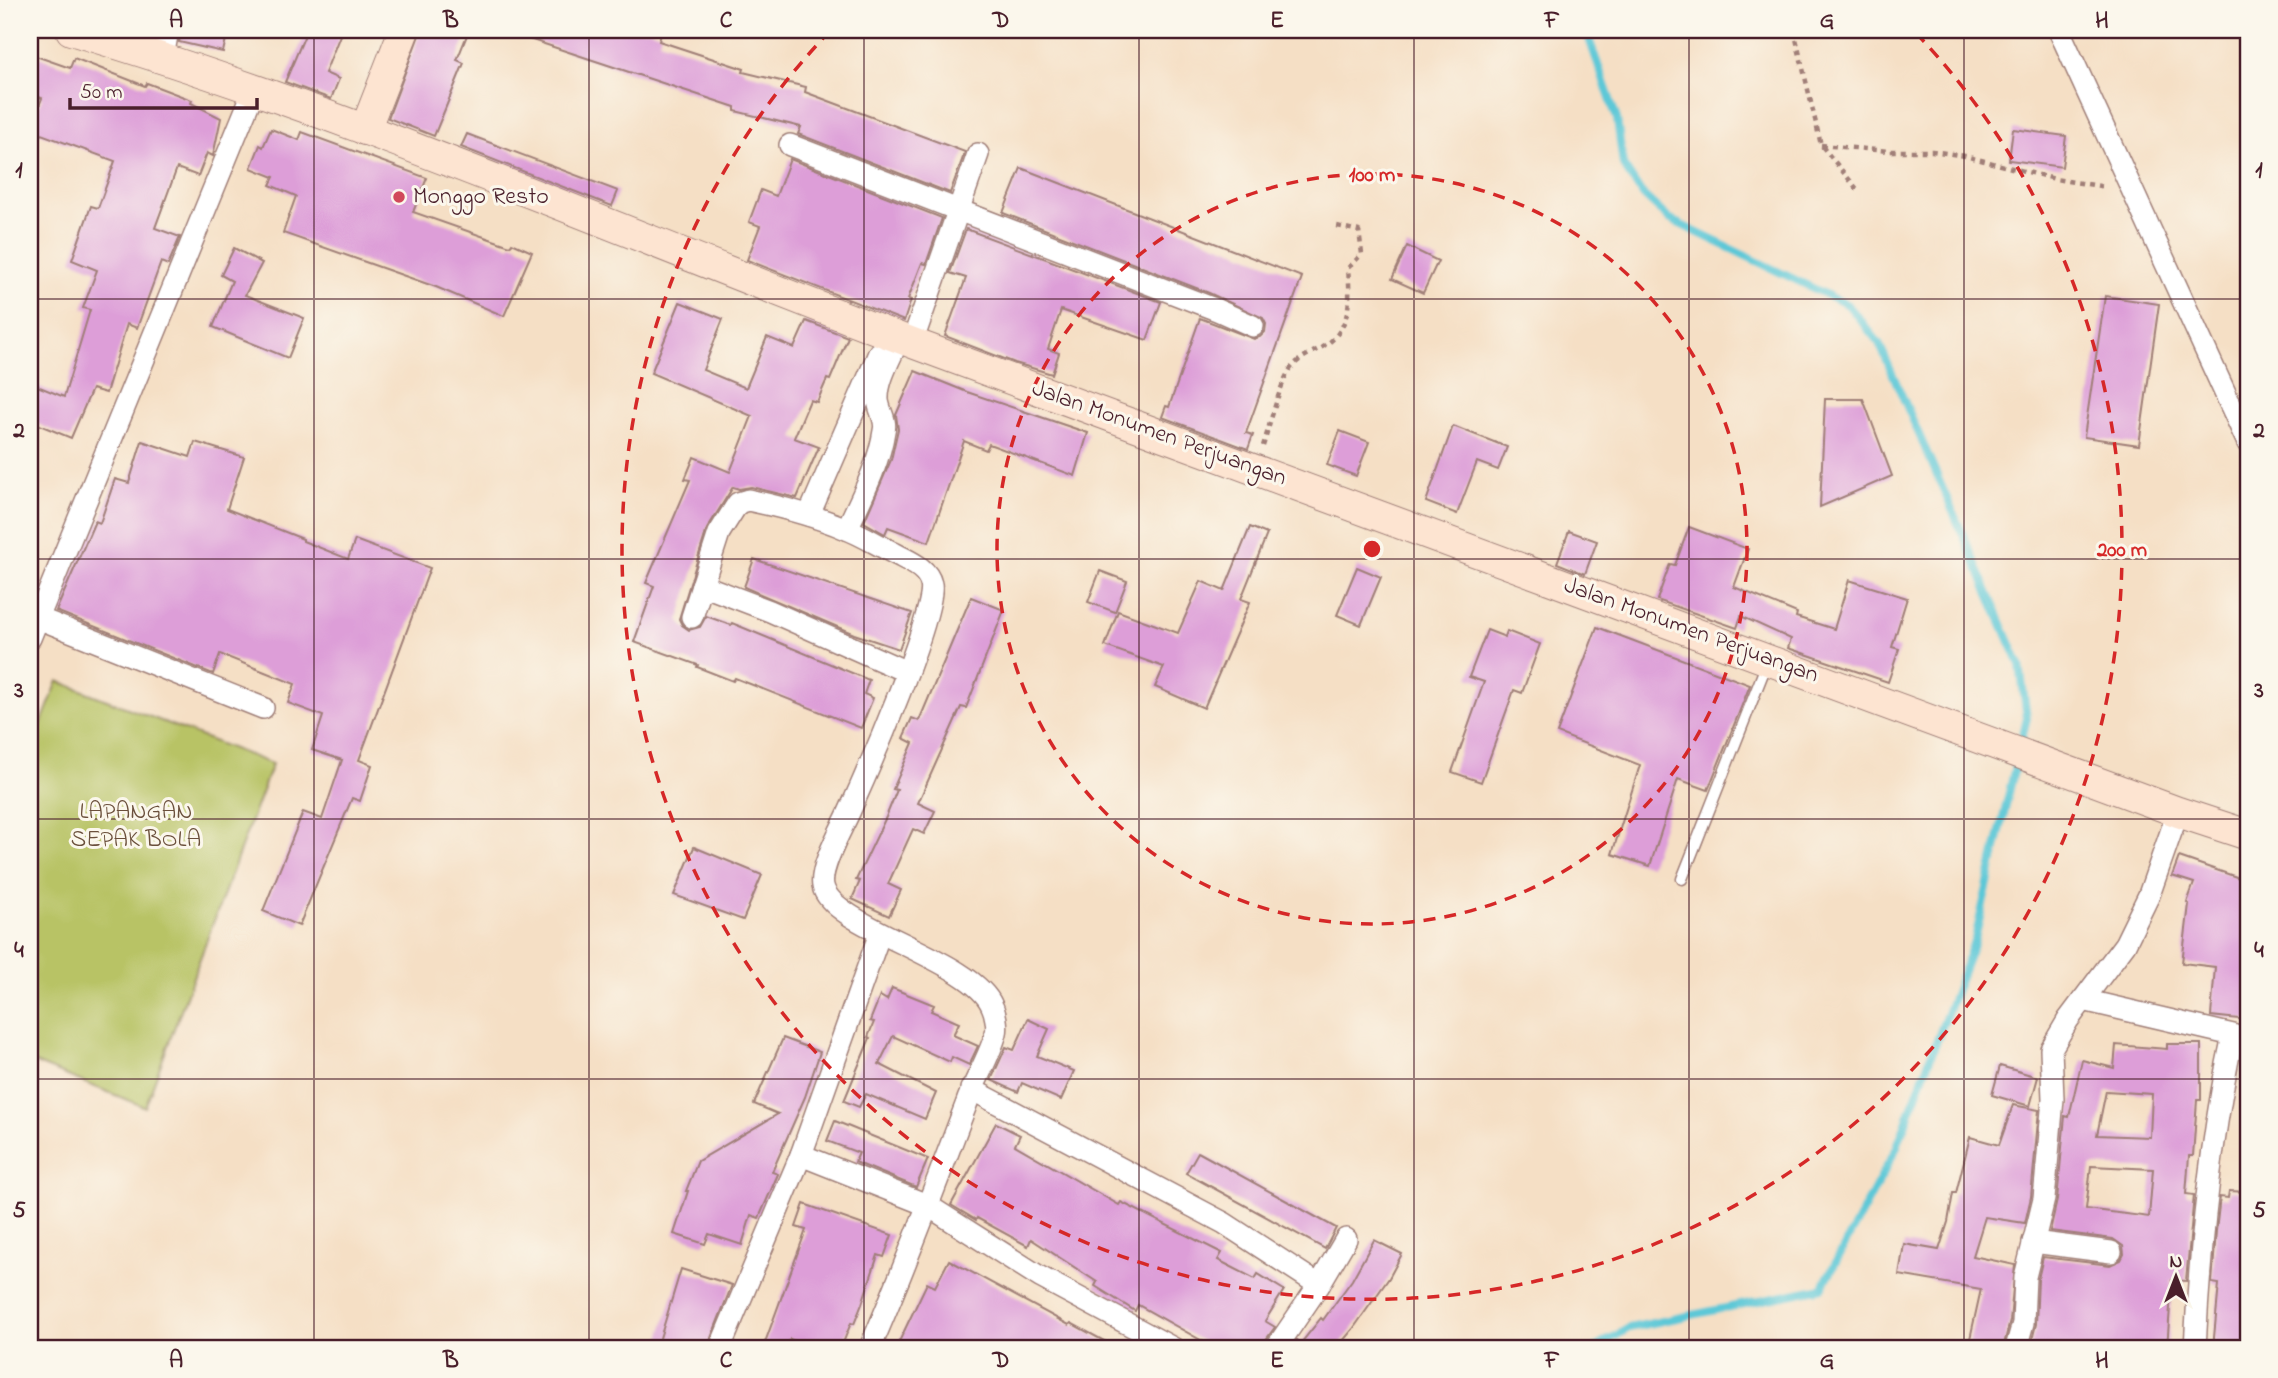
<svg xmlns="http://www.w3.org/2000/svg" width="2278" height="1378" font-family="'Indie Flower',sans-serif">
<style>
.green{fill:#b8c365;stroke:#817148;stroke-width:2}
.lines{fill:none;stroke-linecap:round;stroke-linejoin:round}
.stream{stroke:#5dc8d7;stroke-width:8}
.building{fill:#dd9ed8;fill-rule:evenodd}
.lane-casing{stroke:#a07f78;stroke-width:13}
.street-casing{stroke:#a07f78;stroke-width:24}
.secondary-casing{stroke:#a07f78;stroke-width:32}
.path{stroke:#a07f78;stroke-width:4.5;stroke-dasharray:5 5;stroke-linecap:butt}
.lane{stroke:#fff;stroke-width:10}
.street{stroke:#fff;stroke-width:21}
.secondary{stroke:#fde4d1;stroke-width:30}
.grid{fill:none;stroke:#4a1f2b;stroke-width:2;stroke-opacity:0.55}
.ring{fill:none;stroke:#d62828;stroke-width:3.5;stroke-dasharray:12 9}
.poi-dot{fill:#d1495b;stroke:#fbf7ec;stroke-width:2.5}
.labels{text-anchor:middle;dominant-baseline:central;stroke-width:6;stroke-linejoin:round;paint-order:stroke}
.poi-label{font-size:24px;fill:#4a1f2b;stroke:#fbf7ec;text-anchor:start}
.street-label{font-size:24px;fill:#4a1f2b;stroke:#fbf7ec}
.park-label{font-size:24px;fill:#6b503c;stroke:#fbf7ec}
.centre{fill:#d62828;stroke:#fbf7ec;stroke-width:3.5}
.ring-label{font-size:21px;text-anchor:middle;font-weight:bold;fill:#d62828;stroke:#fbf7ec;stroke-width:6;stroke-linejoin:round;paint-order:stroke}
.neatline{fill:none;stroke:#4a1f2b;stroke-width:2.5}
.grid-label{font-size:23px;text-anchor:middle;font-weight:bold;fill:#4a1f2b}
</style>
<rect width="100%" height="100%" fill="#fbf7ec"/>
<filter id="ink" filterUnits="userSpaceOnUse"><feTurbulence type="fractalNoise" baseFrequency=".0143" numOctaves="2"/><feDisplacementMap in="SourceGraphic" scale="14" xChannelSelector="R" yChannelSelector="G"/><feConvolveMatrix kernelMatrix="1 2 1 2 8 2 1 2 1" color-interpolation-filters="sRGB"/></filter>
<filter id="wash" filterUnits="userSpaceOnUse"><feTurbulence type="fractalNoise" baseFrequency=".00686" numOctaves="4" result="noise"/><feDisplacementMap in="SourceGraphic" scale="28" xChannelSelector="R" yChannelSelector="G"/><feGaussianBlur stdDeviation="1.57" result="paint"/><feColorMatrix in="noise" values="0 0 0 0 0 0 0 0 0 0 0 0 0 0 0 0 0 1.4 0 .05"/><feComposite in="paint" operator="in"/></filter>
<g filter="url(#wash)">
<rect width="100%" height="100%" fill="#f5dfc5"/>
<polygon class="green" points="58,681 272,764 145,1107 30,1061 30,752"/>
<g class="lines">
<g class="stream">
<polyline points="1586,30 1617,119 1623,165 1641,193 1669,219 1848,305 1879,343 2020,665 2027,718 2020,746"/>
<polyline points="1595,1348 1629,1328 1822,1288 1896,1149 1975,939 2017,758"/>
</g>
</g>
<g id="blocks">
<g class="building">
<polygon points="181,30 228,30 223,52 179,42"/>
<polygon points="307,30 342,30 325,73 339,79 331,99 285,82"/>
<polygon points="421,30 469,30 457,60 464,63 434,136 388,118"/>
<polygon points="514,30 648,30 661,34 659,41 744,69 743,72 806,87 805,92 965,152 950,193 798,134 801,127 735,111 735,107 514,34"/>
<polygon points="30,54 70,68 74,58 145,86 147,83 168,91 192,100 191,103 221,118 213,156 207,153 198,176 177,168 155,228 180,237 168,265 161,262 137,328 127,324 106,393 92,389 71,438 30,421 30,383 64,397 90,310 83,308 97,270 72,260 91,206 98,208 115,161 30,130 42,98 30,94"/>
<polygon points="271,129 299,140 302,132 427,178 413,212 510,246 512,243 532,252 504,316 436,287 283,233 296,196 270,185 274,177 251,168 260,145 263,147"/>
<polygon points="2013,129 2066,136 2062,167 2009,160"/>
<polygon points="467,134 618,191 612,206 461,147"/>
<polygon points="790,159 942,218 926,264 922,263 908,299 911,300 904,321 747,260 760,226 749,222 761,190 776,196"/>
<polygon points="1021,168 1302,277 1246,433 1253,435 1248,449 1162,417 1166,406 1169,407 1200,318 1254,339 1260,337 1265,332 1266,324 1263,318 1209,293 1003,213"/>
<polygon points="966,229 1161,302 1147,340 1061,310 1048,349 1059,353 1052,374 1015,363 945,336 966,278 950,273"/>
<polygon points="1407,246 1438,261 1423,293 1392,279"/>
<polygon points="234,248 262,263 245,295 304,318 288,358 213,327 232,281 221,275"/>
<polygon points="2105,296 2159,304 2139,445 2084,437"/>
<polygon points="680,302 723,319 703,370 746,388 767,337 794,348 806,321 848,337 830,380 827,379 817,402 810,400 794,438 819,447 797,498 751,487 739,489 733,487 707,529 679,619 682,625 689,630 700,627 706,616 731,625 732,623 869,680 864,694 873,698 861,728 735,678 733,681 697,667 698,665 634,642 654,586 646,583 690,480 685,479 694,457 730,472 752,416 651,373"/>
<polygon points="915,371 967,392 1088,433 1075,476 989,444 986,450 964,441 929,542 888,527 885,534 864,522 891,460 898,429 896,415"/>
<polygon points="1825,399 1863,399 1892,476 1820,507"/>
<polygon points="1453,426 1507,447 1498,470 1477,462 1457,514 1426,502"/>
<polygon points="1340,431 1369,442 1356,476 1327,465"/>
<polygon points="142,441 190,457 195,442 244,457 227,509 303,539 303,541 348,559 355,540 430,568 359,760 372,765 360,801 352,798 299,926 263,911 303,812 322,819 342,760 312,750 323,716 288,703 295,684 220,654 213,674 56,611 95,521 100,523 115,479 129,483"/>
<polygon points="1250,527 1267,534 1241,599 1250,602 1204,708 1155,687 1164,667 1105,646 1118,611 1178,633 1201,581 1224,591"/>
<polygon points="1689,527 1748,549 1734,587 1797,613 1796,617 1834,629 1849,580 1907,598 1892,647 1899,649 1888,682 1788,648 1791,639 1741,616 1737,628 1657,600 1670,564 1675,565"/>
<polygon points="1569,531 1597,541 1585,574 1557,563"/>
<polygon points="754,559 912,613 899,649 854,634 744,587"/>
<polygon points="1357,567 1381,577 1361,625 1337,615"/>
<polygon points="1100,571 1127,581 1115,612 1088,602"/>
<polygon points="971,597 1004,610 966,708 961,707 918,803 935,811 924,834 913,829 888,884 901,890 889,916 852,899 860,881 856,880 886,817 897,790 893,789 913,743 903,738 912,718 919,721"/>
<polygon points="1597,627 1750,685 1708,790 1678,779 1650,866 1612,854 1640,765 1557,733"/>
<polygon points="1487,630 1505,637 1507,631 1540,644 1522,693 1514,690 1481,782 1452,772 1484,682 1469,677"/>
<polygon points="694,847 762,875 743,920 674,895"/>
<polygon points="2179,857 2248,881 2248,1020 2211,1016 2215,967 2182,963 2189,904 2187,903 2194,883 2172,876"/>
<polygon points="892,988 934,1005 931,1011 959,1023 953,1035 978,1046 969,1065 952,1057 950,1062 893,1036 879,1064 936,1093 925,1119 866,1094 859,1107 844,1101 870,1038 868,1037 874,1022 870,1021 880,996 887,1000"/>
<polygon points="1028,1019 1049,1029 1037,1056 1074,1071 1061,1100 1022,1083 1018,1092 991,1080 1006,1047 1014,1050"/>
<polygon points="783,1038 820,1052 805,1097 772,1172 778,1174 759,1218 751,1215 742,1245 709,1234 705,1244 674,1234 688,1191 686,1191 698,1161 778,1114 754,1104"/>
<path d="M 2167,1044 L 2201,1044 L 2201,1100 L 2197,1100 L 2193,1156 L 2189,1156 L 2186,1194 L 2194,1195 L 2186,1281 L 2172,1280 L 2167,1348 L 2030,1348 L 2036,1324 L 2038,1279 L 2043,1257 L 2110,1265 L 2121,1260 L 2124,1254 L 2123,1246 L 2113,1239 L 2050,1231 L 2057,1200 L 2065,1116 L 2069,1117 L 2082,1060 L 2114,1068 L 2116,1045 L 2167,1049 ZM 2106,1091 L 2152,1094 L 2150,1137 L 2097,1135 ZM 2091,1166 L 2153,1169 L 2149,1217 L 2086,1209 Z"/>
<polygon points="2000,1066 2038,1077 2030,1106 1992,1095"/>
<polygon points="2013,1105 2039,1110 2031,1197 2025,1223 1985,1217 1973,1256 2015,1265 2010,1321 2003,1348 1968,1348 1981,1289 1899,1275 1904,1244 1939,1250 1948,1222 1953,1193 1956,1193 1970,1137 1999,1145"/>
<polygon points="835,1121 928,1159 916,1187 855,1162 859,1153 827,1141"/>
<polygon points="996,1123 1020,1135 1015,1145 1119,1205 1121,1202 1222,1253 1218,1260 1255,1279 1258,1274 1284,1290 1265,1321 1275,1327 1265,1341 1263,1348 1215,1348 1138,1305 1135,1311 1095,1286 1097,1282 1031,1239 1028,1246 977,1218 976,1220 951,1205"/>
<polygon points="1198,1152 1336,1228 1325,1249 1186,1173"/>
<polygon points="2229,1191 2248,1192 2248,1348 2213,1348 2219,1284 2212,1283 2216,1231 2220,1197 2228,1198"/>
<polygon points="804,1204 892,1235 884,1257 878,1255 862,1304 854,1324 851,1323 841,1348 814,1348 790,1339 787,1348 763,1348 806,1230 796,1227"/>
<polygon points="1374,1240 1402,1254 1389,1278 1353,1329 1337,1348 1292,1348 1297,1340 1301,1343 1321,1318 1323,1320 1352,1280"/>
<polygon points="949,1260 1069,1325 1071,1323 1117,1348 896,1348 927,1283 935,1287"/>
<polygon points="681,1269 732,1285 707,1348 657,1348"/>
</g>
</g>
</g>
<g filter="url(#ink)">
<use href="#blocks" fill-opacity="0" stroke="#a07f78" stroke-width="2"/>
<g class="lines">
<g class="lane-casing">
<polyline id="lane" points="1682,879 1767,663"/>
</g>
<g class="street-casing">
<g id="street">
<polyline points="2059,30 2248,443"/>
<polyline points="163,57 168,30"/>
<polyline points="790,145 1217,310 1253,326"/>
<polyline points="912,343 978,154"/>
<polyline points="809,515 879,353"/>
<path d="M 847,529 C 861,498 879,465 884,431 C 887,420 879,411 878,400 C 877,379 892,356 899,338"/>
<polyline points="702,585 770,611 907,672"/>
<path d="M 692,617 L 719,533 L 738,503 L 748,500 C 781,507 813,515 844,528 C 861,534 878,545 894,553 C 908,561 927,567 931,584 C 938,610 866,775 851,808 C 843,827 819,867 823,886 C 831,927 973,959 992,1006 C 995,1012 998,1026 996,1033 C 990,1056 974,1081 966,1105 C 935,1186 905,1268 870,1348"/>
<polyline points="38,618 263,708"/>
<polyline points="30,638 254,90"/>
<path d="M 2083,1000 L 2233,1035 C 2211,1137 2200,1244 2195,1348"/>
<polyline points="971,1089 1224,1223 1319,1285"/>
<polyline points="801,1155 927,1205 1040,1277 1173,1348"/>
<polyline points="2033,1242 2111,1252"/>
<polyline points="720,1348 801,1155 880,933"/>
<polyline points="1276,1348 1319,1285 1346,1239"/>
<polyline points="2016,1348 2023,1323 2025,1277 2044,1199 2053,1099 2051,1049 2068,1020 2125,944 2149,895 2178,812"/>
</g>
</g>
<g class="secondary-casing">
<g id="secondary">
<path d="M 71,30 C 360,116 637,239 918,345 C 1337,503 1759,654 2178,812 L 2248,835"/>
<polyline points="365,130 404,30"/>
</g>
</g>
<g class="path">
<polyline points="1794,30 1821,145 1857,189"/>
<polyline points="1821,145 1888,151 1932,151 1965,156 2055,179 2106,187"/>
<path d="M 1263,446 C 1270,425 1279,385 1291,368 C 1302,354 1320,351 1332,340 C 1352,321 1350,293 1348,268 L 1362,254 L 1359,231 L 1337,226"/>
</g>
<use href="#lane" class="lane"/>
<use href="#street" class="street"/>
<use href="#secondary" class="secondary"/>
</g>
</g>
<path class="grid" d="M 314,30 L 314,1348M 589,30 L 589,1348M 864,30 L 864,1348M 1139,30 L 1139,1348M 1414,30 L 1414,1348M 1689,30 L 1689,1348M 1964,30 L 1964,1348M 30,299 L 2248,299M 30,559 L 2248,559M 30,819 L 2248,819M 30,1079 L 2248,1079"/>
<g class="ring">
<circle cx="1372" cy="549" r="375"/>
<path d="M1916 33A750 750 0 1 1 828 33"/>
</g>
<circle class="poi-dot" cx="399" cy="197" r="7"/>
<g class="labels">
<g class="poi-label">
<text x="413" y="197">Monggo Resto</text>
</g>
<g class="street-label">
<text transform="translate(1159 434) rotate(20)">Jalan Monumen Perjuangan</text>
<text transform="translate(1691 631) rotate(20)">Jalan Monumen Perjuangan</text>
</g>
<g class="park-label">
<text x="136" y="812">LAPANGAN<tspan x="136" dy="28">SEPAK BOLA</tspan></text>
</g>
</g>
<circle cx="1372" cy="549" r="10" class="centre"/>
<g class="ring-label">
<text x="1372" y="181">100 m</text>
<text x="2122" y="556">200 m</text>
</g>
<rect width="2278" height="1378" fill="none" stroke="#fbf7ec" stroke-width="77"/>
<g transform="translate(2176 1277)" stroke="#fbf7ec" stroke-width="5" paint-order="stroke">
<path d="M0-5L12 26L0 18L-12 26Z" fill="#4a1f2b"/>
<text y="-10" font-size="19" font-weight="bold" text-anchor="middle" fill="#4a1f2b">N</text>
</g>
<path d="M70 98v10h187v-10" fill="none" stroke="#4a1f2b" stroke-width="3.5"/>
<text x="80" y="98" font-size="21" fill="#4a1f2b" stroke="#fbf7ec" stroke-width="5" paint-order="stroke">50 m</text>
<rect x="38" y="38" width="2202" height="1302" class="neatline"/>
<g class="grid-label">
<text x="176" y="27">A</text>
<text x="451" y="27">B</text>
<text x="726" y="27">C</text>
<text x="1001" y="27">D</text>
<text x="1277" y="27">E</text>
<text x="1552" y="27">F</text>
<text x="1827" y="27">G</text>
<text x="2102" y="27">H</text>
<text x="19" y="177">1</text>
<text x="2259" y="177">1</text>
<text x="19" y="437">2</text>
<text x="2259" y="437">2</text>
<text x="19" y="697">3</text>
<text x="2259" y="697">3</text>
<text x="19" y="957">4</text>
<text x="2259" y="957">4</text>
<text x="19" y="1217">5</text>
<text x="2259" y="1217">5</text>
<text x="176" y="1367">A</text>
<text x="451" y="1367">B</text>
<text x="726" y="1367">C</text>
<text x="1001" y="1367">D</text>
<text x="1277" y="1367">E</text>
<text x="1552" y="1367">F</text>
<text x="1827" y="1367">G</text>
<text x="2102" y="1367">H</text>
</g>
</svg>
